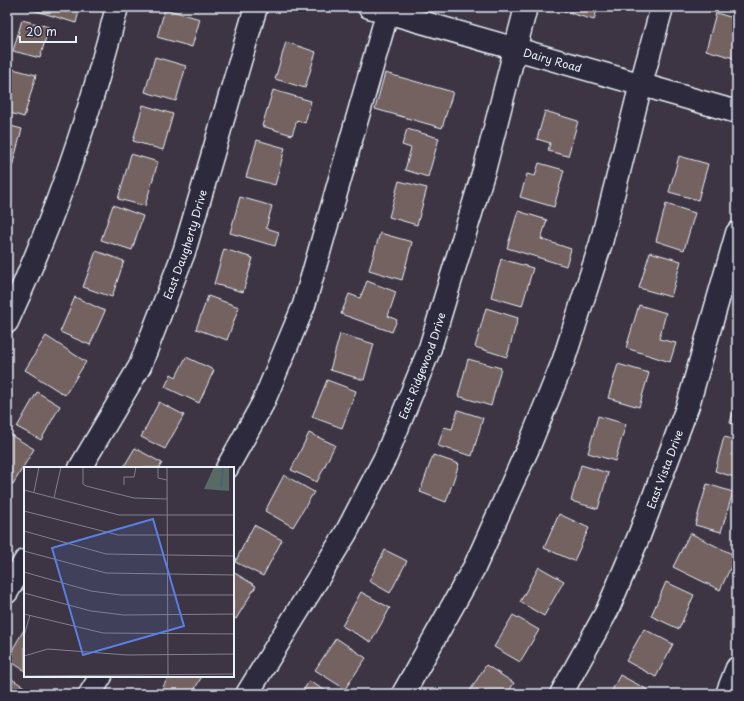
<svg xmlns="http://www.w3.org/2000/svg" width="744" height="701" font-family="'Playpen Sans',sans-serif">
<style>
.building{fill:#736260;stroke:#e8f1f8}
.lines{fill:none;stroke-linecap:round;stroke-linejoin:round}
.minor-casing{stroke:#e8f1f8;stroke-width:25}
.minor{stroke:#2f2a3d;stroke-width:22}
.labels{text-anchor:middle;dominant-baseline:central;stroke-width:3.5;stroke-linejoin:round;paint-order:stroke}
.street-label{font-size:11px;fill:#e8f1f8;stroke:#2f2a3d}
.inset-river{fill:none;stroke:#4e5f78;stroke-width:2}
.inset-road{fill:none;stroke:#81808c;stroke-width:1}
.view{fill:#5a7fe2;fill-opacity:0.15;stroke:#5a7fe2;stroke-width:2}
.inset-edge{fill:none;stroke:#e8f1f8;stroke-width:2}
</style>
<rect width="100%" height="100%" fill="#3d3544"/>
<filter id="ink" filterUnits="userSpaceOnUse"><feTurbulence type="fractalNoise" baseFrequency=".025" numOctaves="2"/><feDisplacementMap in="SourceGraphic" scale="8" xChannelSelector="R" yChannelSelector="G"/><feConvolveMatrix kernelMatrix="1 2 1 2 8 2 1 2 1" color-interpolation-filters="sRGB"/></filter>
<g filter="url(#ink)">
<g class="building">
<polygon points="23,7 80,7 76,23"/>
<polygon points="564,7 598,7 594,20 563,11"/>
<polygon points="165,9 200,19 192,47 157,37"/>
<polygon points="716,13 737,19 737,59 706,50"/>
<polygon points="22,20 49,27 40,58 13,51"/>
<polygon points="286,42 316,52 305,88 275,79"/>
<polygon points="155,57 186,66 176,101 145,92"/>
<polygon points="9,68 36,75 24,117 7,112 7,74"/>
<polygon points="385,73 453,92 442,128 375,109"/>
<polygon points="273,90 311,101 305,123 297,120 292,135 262,126"/>
<polygon points="143,105 173,114 163,150 133,141"/>
<polygon points="545,111 578,121 568,156 548,151 550,143 537,139"/>
<polygon points="7,125 22,129 12,167 7,166"/>
<polygon points="407,129 439,138 428,177 405,170 411,148 402,145"/>
<polygon points="257,140 285,148 275,185 246,177"/>
<polygon points="131,154 158,162 145,206 118,199"/>
<polygon points="679,156 708,164 698,200 669,192"/>
<polygon points="539,163 564,170 554,207 520,197 527,174 535,176"/>
<polygon points="399,181 427,188 417,225 389,217"/>
<polygon points="240,197 272,206 266,228 279,232 275,246 230,233"/>
<polygon points="666,204 695,213 684,250 656,241"/>
<polygon points="113,205 143,216 132,250 101,240"/>
<polygon points="518,211 547,220 541,239 571,249 566,266 507,248"/>
<polygon points="380,233 412,242 402,280 369,270"/>
<polygon points="224,249 253,258 243,292 214,284"/>
<polygon points="96,251 124,261 112,297 83,287"/>
<polygon points="650,252 681,261 671,297 639,288"/>
<polygon points="501,259 533,268 522,306 491,297"/>
<polygon points="367,281 396,292 388,316 397,320 392,332 341,314 349,294 360,298"/>
<polygon points="208,296 239,307 227,340 196,329"/>
<polygon points="75,297 105,311 90,345 60,332"/>
<polygon points="639,305 666,313 659,339 676,343 670,362 626,348"/>
<polygon points="486,308 518,318 507,357 475,347"/>
<polygon points="340,334 374,344 364,380 330,370"/>
<polygon points="46,336 86,362 65,395 25,370"/>
<polygon points="186,357 214,370 199,403 165,387 171,374 176,377"/>
<polygon points="468,359 501,368 491,406 458,396"/>
<polygon points="618,364 649,373 639,407 608,398"/>
<polygon points="327,380 356,391 342,428 312,417"/>
<polygon points="37,392 60,406 41,440 17,427"/>
<polygon points="737,397 737,425 730,423"/>
<polygon points="159,402 184,415 165,449 141,437"/>
<polygon points="458,410 483,418 472,456 438,446 444,427 452,429"/>
<polygon points="598,416 626,424 615,461 588,453"/>
<polygon points="309,433 335,445 317,482 291,470"/>
<polygon points="9,434 34,449 13,484 7,480 7,436"/>
<polygon points="724,437 737,440 737,478 715,471"/>
<polygon points="135,448 162,463 159,468 123,468"/>
<polygon points="433,455 459,464 446,502 420,492"/>
<polygon points="581,465 608,473 598,509 571,501"/>
<polygon points="284,475 314,492 293,527 265,511"/>
<polygon points="707,484 733,492 721,532 695,525"/>
<polygon points="559,514 589,528 574,561 544,548"/>
<polygon points="254,525 282,540 263,576 235,562"/>
<polygon points="690,533 736,556 720,590 673,567"/>
<polygon points="385,550 407,561 390,593 369,581"/>
<polygon points="539,567 564,581 544,616 520,602"/>
<polygon points="233,572 256,586 236,619 233,617"/>
<polygon points="666,582 694,595 679,629 651,616"/>
<polygon points="361,592 390,608 371,642 342,626"/>
<polygon points="513,615 539,630 520,662 494,647"/>
<polygon points="25,628 25,671 7,659"/>
<polygon points="644,629 673,644 656,677 626,661"/>
<polygon points="336,638 366,658 345,689 315,670"/>
<polygon points="486,665 514,683 507,694 468,694"/>
<polygon points="620,675 648,690 646,694 610,694"/>
<polygon points="7,676 29,690 27,694 7,694"/>
<polygon points="169,676 202,676 192,694 159,694"/>
<polygon points="309,681 331,694 301,694"/>
</g>
<g class="lines">
<g class="minor-casing">
<g id="minor">
<path id="s1" d="M 369,7 L 737,112"/>
<path d="M 7,322 C 54,221 90,115 117,7"/>
<path id="s2" d="M 80,468 L 140,366 L 184,252 L 256,7"/>
<polyline points="227,468 263,403 304,305 389,7"/>
<polyline points="7,592 25,561"/>
<polyline points="90,694 101,676"/>
<path id="s3" d="M 247,694 L 346,533 L 386,456 L 430,348 L 485,167 L 526,7"/>
<polyline points="403,694 475,566 529,446 563,362 601,243 641,84 662,7"/>
<path id="s4" d="M 561,694 L 607,611 L 639,536 L 688,405 L 737,233"/>
<polyline points="727,694 737,668"/>
</g>
</g>
<use href="#minor" class="minor"/>
</g>
</g>
<g class="labels">
<g class="street-label">
<text stroke="none"><textPath href="#s1" startOffset="191">Dairy Road</textPath></text>
<text stroke="none"><textPath href="#s2" startOffset="248">East Daugherty Drive</textPath></text>
<text stroke="none"><textPath href="#s3" startOffset="373">East Ridgewood Drive</textPath></text>
<text stroke="none"><textPath href="#s4" startOffset="248">East Vista Drive</textPath></text>
</g>
</g>
<g transform="translate(24 467)">
<rect width="210" height="210" fill="#3d3544"/>
<path d="M 190,0 L 205,0 L 205,24 L 180,22 Z" fill="#576a63"/>
<path class="inset-river" d="M 197,20 L 199,0"/>
<path class="inset-road" d="M 59,0 L 59,17 L 62,19 L 110,31 L 143,32M 134,0 L 134,11 L 143,13M 143,0 L 144,210M 100,18 L 100,10 L 110,10 L 112,0M 0,23 L 95,48 L 210,48M 10,25 L 15,0M 30,31 L 37,0M 0,44 L 94,68 L 210,68M 0,64 L 82,87 L 210,89M 0,84 L 82,106 L 210,108M 0,105 L 67,124 L 97,128 L 210,128M 0,126 L 67,144 L 100,148 L 210,147M 0,147 L 79,166 L 210,167M 0,169 L 6,148M 0,189 L 24,182 L 103,188 L 210,187M 0,209 L 210,207"/>
<path class="view" d="M 129,52 L 160,159 L 59,188 L 28,81 Z"/>
<rect width="210" height="210" class="inset-edge"/>
</g>
<rect width="744" height="701" fill="none" stroke="#2f2a3d" stroke-width="24"/>
<rect x="12" y="12" width="720" height="677" fill="none" stroke="#e8f1f8" stroke-width="1.5" filter="url(#ink)"/>
<path d="M20 36v6h56v-6" fill="none" stroke="#e8f1f8" stroke-width="2"/>
<text x="26" y="36" font-size="12" fill="#e8f1f8" stroke="#2f2a3d" stroke-width="3" paint-order="stroke">20 m</text>
</svg>
